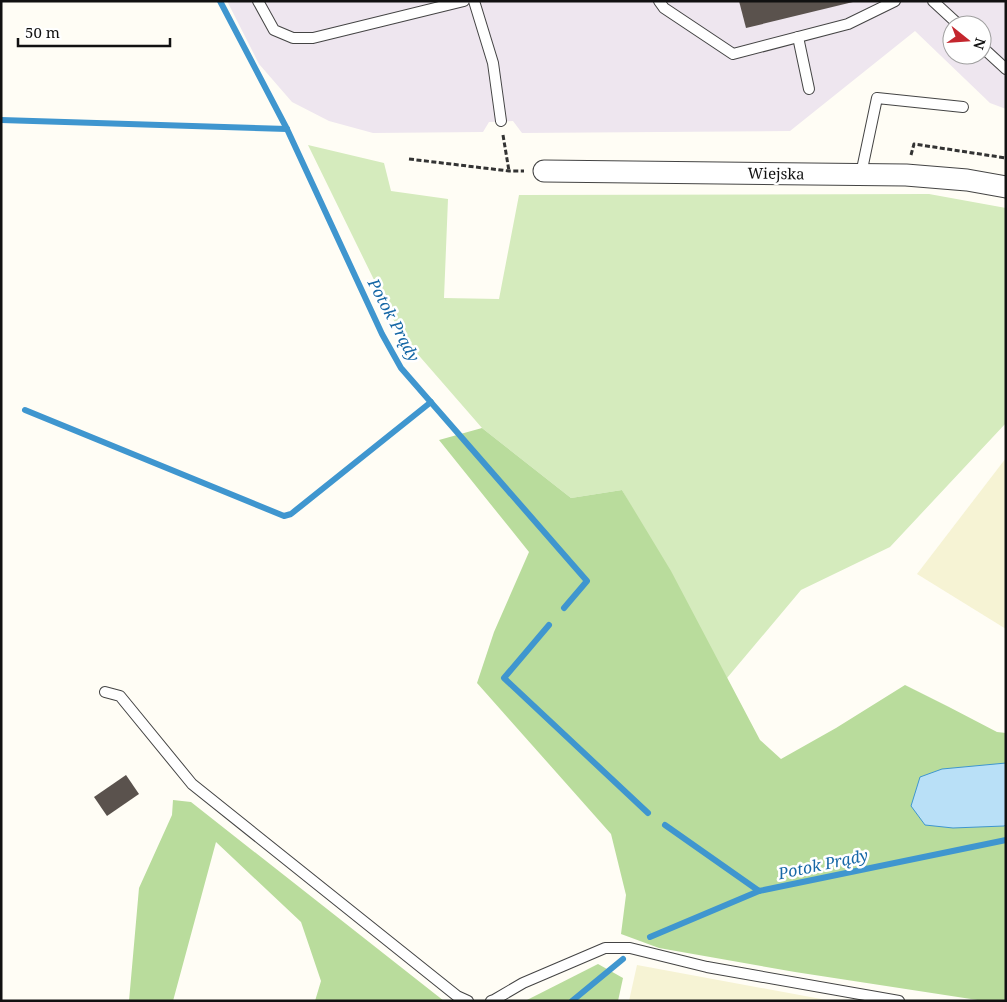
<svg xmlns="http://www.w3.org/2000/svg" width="1007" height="1002" font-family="'Noto Serif',serif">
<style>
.industrial{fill:#eee6ef;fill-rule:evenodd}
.farmland{fill:#f6f3d4}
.green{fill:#d5ebbd}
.forest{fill:#b9dc9c}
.water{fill:#b9e0f7;stroke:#3f96cf}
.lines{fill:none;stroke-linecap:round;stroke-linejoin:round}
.stream{stroke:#3f96cf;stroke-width:6}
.building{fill:#5a524d}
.service-casing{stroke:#444;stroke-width:12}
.minor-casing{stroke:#444;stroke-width:23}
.path{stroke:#333;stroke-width:3;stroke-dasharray:5 2.5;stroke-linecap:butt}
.service{stroke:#fff;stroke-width:10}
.minor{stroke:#fff;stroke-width:21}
.labels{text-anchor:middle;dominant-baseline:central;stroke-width:5;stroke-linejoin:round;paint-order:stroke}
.street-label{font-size:15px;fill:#111;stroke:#fff}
.water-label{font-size:16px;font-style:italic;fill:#1768a6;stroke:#fff}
</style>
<rect width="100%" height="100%" fill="#fffdf5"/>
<path class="industrial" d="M 227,1 L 1006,1 L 1006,109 L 990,103 L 915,31 L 790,131 L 522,133 L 513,121 L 489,122 L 483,132 L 373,133 L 329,121 L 292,102 L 259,64 ZM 952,25 L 982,25 L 982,55 L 952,55 Z"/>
<g class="farmland">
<polygon points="1006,458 1006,629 917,574"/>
<polygon points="637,965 832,1001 629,1001"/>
</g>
<polygon class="green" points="308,145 384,163 391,191 448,199 444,298 499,299 519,195 929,194 1006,208 1006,423 890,547 801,590 727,678 622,490 571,498 482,428 401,335"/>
<g class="forest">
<polygon points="482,428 571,498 622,490 671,571 760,740 781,759 836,728 905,685 949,707 997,732 1006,733 1006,1001 984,1001 795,972 659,948 621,934 626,895 611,834 477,683 494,632 529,552 439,440"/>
<polygon points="173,800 191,802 444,1001 315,1001 321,981 301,922 216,842 173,1001 129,1001 139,888 172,815"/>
<polygon points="598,964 623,978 618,1001 525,1001"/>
</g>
<polygon class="water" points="1006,763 1006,825 1004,826 953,828 925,825 911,806 920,777 942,769"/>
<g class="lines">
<g class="stream">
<polyline points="220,1 287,129 382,334 401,368 587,581 564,608"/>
<polyline points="1,120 287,129"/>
<polyline points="25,410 284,516 291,514 431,402"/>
<polyline points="549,625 504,678 648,813"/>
<polyline points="665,825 759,891 1006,840"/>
<polyline points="650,937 759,891"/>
<polyline points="572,1001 623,959"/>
</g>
</g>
<g class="building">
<polygon points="739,1 853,1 853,2 746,28"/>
<polygon points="126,775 139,794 107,816 94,797"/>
</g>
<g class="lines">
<g class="service-casing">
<g id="service">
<polyline points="258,1 274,30 293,38 313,38 464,1"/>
<polyline points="474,1 493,63 501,121"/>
<polyline points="659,1 664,8 733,54 848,24 895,1"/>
<polyline points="933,1 959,25"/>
<polyline points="798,37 809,89"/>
<polyline points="982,47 1006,69"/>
<polyline points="861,174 877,98 963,107"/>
<polyline points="105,692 120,696 192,784 457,996 468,1001"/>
<polyline points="491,1001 494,1000 523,983 605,948 630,948 707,967 899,1001"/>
</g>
</g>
<g class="minor-casing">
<polyline id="minor" points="544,171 906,175 967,180 1006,187"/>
</g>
<g class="path">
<polyline points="503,135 509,171"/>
<polyline points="911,155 914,144 1006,158"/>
<polyline points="409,159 509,171 524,171"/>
</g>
<use href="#service" class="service"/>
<use href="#minor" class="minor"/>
</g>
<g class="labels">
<g class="street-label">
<text transform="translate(776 173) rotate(1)">Wiejska</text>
</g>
<g class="water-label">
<text transform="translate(394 320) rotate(62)">Potok Prądy</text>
<text transform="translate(823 864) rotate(-12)">Potok Prądy</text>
</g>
</g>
<rect width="1007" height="1002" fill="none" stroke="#111111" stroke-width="5"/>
<g transform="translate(967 40) rotate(107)"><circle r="24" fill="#ffffff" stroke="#a0a0a0"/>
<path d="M0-4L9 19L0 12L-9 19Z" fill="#c4262e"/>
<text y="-8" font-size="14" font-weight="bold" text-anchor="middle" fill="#111111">N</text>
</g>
<path d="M18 38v8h152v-8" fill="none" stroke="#111111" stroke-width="2.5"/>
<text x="25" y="38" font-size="15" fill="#111111" stroke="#ffffff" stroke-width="4" paint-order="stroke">50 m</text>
</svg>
